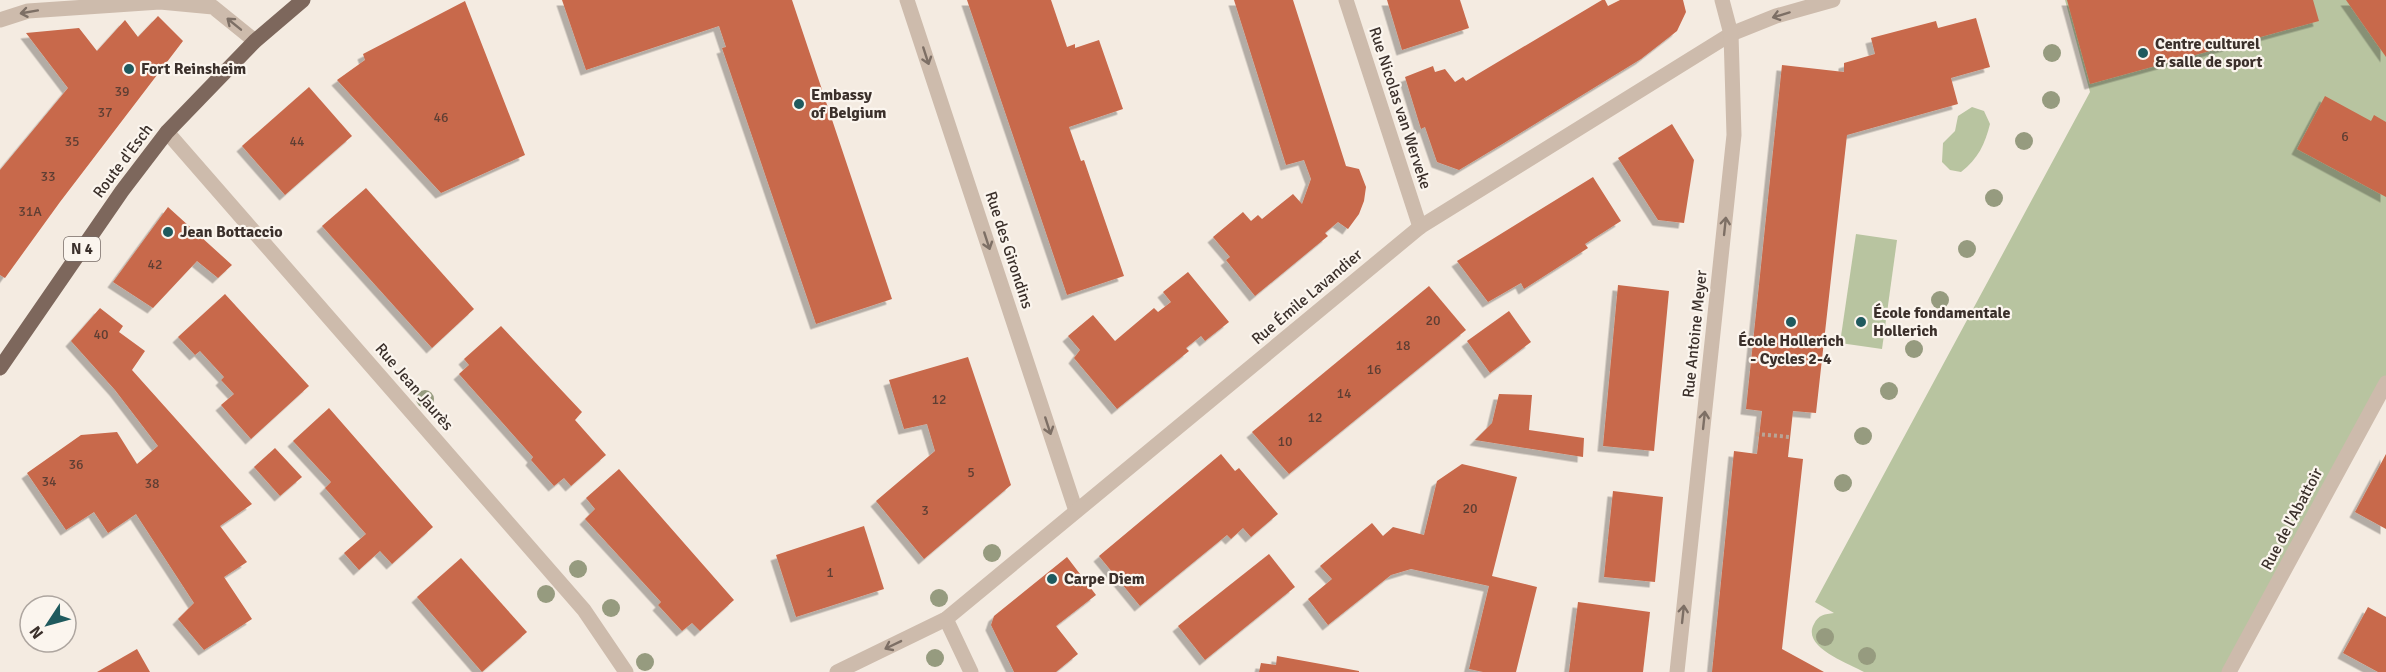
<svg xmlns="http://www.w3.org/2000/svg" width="2386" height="672" font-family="Signika,sans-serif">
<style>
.green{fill:#b8c4a0}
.building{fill:#c8694b;filter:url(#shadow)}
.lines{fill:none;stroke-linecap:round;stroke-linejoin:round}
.path{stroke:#b9a596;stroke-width:4;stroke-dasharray:3 3;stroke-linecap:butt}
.minor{stroke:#cdbbac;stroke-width:15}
.primary{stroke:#7d675c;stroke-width:15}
.tree{fill:#969b7f}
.oneway{stroke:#7d6f65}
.poi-dot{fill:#1f5a5e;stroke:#fbf5ee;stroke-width:2}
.labels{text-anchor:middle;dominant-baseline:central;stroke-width:4.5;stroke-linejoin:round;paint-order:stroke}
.number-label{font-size:14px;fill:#5e3e33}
.shield{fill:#fbf5ee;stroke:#756b66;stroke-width:1.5}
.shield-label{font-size:15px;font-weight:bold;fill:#3b302b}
.poi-label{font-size:16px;font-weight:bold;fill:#3b302b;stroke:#fbf5ee;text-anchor:start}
.street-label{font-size:16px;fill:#3b302b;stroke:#fbf5ee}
</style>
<defs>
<filter id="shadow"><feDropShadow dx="-5.5" dy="5.5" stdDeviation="0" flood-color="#0004"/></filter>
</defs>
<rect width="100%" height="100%" fill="#f4ebe1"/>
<g class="green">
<path d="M 2065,0 L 2386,0 L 2386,383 L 2229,672 L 1864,672 C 1848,663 1801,647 1814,624 C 1818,615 1825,614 1834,613 L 1815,602 L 2090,92 Z"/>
<path d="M 1972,107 L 1984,111 L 1990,124 C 1985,144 1978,159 1961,172 L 1950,170 L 1942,162 L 1943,143 L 1955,131 L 1958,116 Z"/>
<polygon points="1856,234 1897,240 1882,349 1840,343"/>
</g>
<g class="building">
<polygon points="562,0 792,0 892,299 816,324 722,48 726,47 719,26 586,70"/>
<polygon points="967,0 1051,0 1067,47 1075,44 1075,48 1099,40 1123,109 1069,127 1081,161 1084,160 1124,276 1067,295"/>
<polygon points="1234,0 1293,0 1346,166 1359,169 1366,187 1364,201 1359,214 1348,229 1338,222 1325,233 1328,236 1255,296 1226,260 1230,257 1213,237 1243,212 1251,221 1258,215 1262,219 1293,194 1302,204 1311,179 1304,160 1286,165"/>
<polygon points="1387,0 1460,0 1469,28 1402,50"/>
<polygon points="1602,0 1605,0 1608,6 1620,0 1683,0 1686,12 1677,31 1641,59 1504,143 1459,170 1437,162 1425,127 1421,129 1405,77 1433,66 1435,72 1445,69 1455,82 1463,77 1466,81"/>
<polygon points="2067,0 2313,0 2319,21 2090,84"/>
<polygon points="2346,0 2386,0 2386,57"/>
<polygon points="465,1 525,155 441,193 337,80 365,60 363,54"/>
<polygon points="158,16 183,41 60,202 5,278 0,275 0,170 68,88 26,33 79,28 97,51 125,20 138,37"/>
<polygon points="1976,18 1990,67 1951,78 1958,104 1847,135 1816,413 1793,411 1788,457 1803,459 1782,649 1824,672 1712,672 1734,451 1757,454 1762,411 1746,409 1782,65 1844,72 1844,63 1875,54 1871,38 1936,21 1938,28"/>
<polygon points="309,87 352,136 285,195 242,146"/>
<polygon points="2325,96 2371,121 2374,115 2386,122 2386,197 2297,149"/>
<polygon points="1672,124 1694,160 1684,223 1658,220 1618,158"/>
<polygon points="1593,177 1621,221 1585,244 1588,248 1524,289 1521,283 1488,302 1457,261"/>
<polygon points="366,188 474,309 432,348 322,226"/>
<polygon points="168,207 232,265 218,278 197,261 153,308 113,282"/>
<polygon points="1188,272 1229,322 1205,341 1201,336 1186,348 1189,351 1117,409 1074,358 1080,350 1068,336 1093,315 1115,341 1154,308 1158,312 1171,302 1163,292"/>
<polygon points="1618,285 1669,291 1654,451 1603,446"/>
<polygon points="1429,286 1466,330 1289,474 1252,432"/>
<polygon points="225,294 309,386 251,439 221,405 234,394 221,380 224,377 200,351 195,355 178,337"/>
<polygon points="100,308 123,326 119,332 145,351 132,370 252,504 220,526 247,562 224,577 252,619 204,650 178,619 194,603 136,514 108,533 94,512 66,530 27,473 81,435 117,432 137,464 158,446 115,390 71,341"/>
<polygon points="1509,311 1531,342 1490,373 1467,341"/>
<polygon points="501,326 582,412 575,420 606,455 571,486 564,478 554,486 531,460 533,457 459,374 469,365 464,359"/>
<polygon points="968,357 1011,485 924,559 876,501 935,451 927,424 904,429 889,380"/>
<polygon points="1499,394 1532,395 1529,430 1584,438 1583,457 1475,440 1492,423"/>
<polygon points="329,408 433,527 392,564 380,551 359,570 344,553 366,534 325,488 331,482 293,441"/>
<polygon points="275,448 302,477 280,496 254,467"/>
<polygon points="1221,454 1235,471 1239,468 1278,514 1251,537 1243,528 1231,539 1227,535 1140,606 1099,556"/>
<polygon points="2386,454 2386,529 2355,512"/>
<polygon points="1462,464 1517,477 1492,576 1537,587 1516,672 1483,672 1469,669 1489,586 1411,569 1391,575 1328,625 1308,599 1332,579 1320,566 1372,523 1383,536 1393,527 1424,535 1437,481"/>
<polygon points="619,469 734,600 700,631 692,623 682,631 658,605 661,602 585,519 595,509 586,498"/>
<polygon points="1613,491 1663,497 1655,582 1604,577"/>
<polygon points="864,526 884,589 796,617 776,555"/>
<polygon points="1269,554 1295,587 1205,660 1178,626"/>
<polygon points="1067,557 1096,595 1056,626 1078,654 1056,672 1014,672 991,625 994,616"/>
<polygon points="461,558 527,632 482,672 417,597"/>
<polygon points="1578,602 1650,612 1643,672 1569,672"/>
<polygon points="2368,607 2386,617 2386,672 2378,672 2343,653"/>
<polygon points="137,649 150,672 97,672"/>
<polygon points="1277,656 1359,671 1359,672 1259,672 1261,663 1276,665"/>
</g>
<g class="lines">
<polyline class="path" points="1756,434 1790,437"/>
<g class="minor">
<polyline points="907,0 1076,511"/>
<polyline points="1346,0 1420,227"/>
<polyline points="0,20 28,11 160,2 213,7 255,41"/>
<polyline points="167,132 584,610 626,672"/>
<polyline points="946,619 971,672"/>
<polyline points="837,672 946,619 1420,227 1731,34 1776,16 1833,0"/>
<polyline points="1677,672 1734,135 1731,34 1722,0"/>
<polyline points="2229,672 2386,383"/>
</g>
<polyline class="primary" points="0,368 122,191 167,132 255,41 303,0"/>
</g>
<g class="tree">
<circle cx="2052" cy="53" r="9"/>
<circle cx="2051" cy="100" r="9"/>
<circle cx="2024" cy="141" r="9"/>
<circle cx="1994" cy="198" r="9"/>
<circle cx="1967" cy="249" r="9"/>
<circle cx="1940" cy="300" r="9"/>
<circle cx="1914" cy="349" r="9"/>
<circle cx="1889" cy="391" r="9"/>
<circle cx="425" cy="399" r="9"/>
<circle cx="1863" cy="436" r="9"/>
<circle cx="1843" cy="483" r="9"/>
<circle cx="992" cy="553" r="9"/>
<circle cx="578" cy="569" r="9"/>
<circle cx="546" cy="594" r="9"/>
<circle cx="939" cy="598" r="9"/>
<circle cx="611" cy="608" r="9"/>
<circle cx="1825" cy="637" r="9"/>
<circle cx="1867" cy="656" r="9"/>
<circle cx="935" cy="658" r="9"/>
<circle cx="645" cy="662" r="9"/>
</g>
<defs><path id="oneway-shaft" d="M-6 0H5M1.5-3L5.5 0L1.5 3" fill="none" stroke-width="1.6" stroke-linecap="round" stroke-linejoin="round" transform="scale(1.5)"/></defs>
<g class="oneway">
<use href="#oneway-shaft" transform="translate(29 12) rotate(170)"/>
<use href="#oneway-shaft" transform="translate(1781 15) rotate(163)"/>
<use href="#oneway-shaft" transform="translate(234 24) rotate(-141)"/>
<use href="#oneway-shaft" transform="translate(926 56) rotate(72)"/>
<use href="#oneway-shaft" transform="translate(1725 226) rotate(-84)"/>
<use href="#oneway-shaft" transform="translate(987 241) rotate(72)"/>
<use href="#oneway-shaft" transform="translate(1704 420) rotate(-84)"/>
<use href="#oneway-shaft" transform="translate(1048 426) rotate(72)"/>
<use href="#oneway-shaft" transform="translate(1683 614) rotate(-84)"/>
<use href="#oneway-shaft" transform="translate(893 645) rotate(154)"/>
</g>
<g class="poi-dot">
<circle cx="2143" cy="53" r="6"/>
<circle cx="129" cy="69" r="6"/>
<circle cx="799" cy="104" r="6"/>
<circle cx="168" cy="232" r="6"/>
<circle cx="1791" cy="322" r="6"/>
<circle cx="1861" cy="322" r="6"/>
<circle cx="1052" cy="579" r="6"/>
</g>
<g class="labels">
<g class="number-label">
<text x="122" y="91">39</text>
<text x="105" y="112">37</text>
<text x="441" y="117">46</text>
<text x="2345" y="136">6</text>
<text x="72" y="141">35</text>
<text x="297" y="141">44</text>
<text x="48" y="176">33</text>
<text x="30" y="211">31A</text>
<text x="155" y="264">42</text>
<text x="1433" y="320">20</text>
<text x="101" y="334">40</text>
<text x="1403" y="345">18</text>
<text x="1374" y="369">16</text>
<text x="1344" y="393">14</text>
<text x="939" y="399">12</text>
<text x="1315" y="417">12</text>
<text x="1285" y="441">10</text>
<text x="76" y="464">36</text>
<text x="971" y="472">5</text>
<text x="49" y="481">34</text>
<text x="152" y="483">38</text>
<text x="1470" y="508">20</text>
<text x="925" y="510">3</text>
<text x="830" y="572">1</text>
</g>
<rect class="shield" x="64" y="237" width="36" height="24" rx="4.5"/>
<g class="shield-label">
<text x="82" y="249">N 4</text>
</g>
<g class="poi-label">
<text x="2155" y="44">Centre culturel<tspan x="2155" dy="18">&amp; salle de sport</tspan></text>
<text x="141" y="69">Fort Reinsheim</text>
<text x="811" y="95">Embassy<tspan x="811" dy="18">of Belgium</tspan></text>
<text x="180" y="232">Jean Bottaccio</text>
<text x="1873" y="313">École fondamentale<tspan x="1873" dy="18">Hollerich</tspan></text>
<text x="1791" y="341" text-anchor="middle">École Hollerich<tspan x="1791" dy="18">- Cycles 2-4</tspan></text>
<text x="1064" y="579">Carpe Diem</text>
</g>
<g class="street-label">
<text transform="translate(1400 108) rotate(72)">Rue Nicolas van Werveke</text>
<text transform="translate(123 161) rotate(-53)">Route d'Esch</text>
<text transform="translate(1009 250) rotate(72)">Rue des Girondins</text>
<text transform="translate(1307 297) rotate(-40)">Rue Émile Lavandier</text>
<text transform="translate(1695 334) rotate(-84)">Rue Antoine Meyer</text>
<text transform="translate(414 387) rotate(49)">Rue Jean Jaurès</text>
<text transform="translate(2292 519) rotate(-62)">Rue de l'Abattoir</text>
</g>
</g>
<g transform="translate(48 624) rotate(234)"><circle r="28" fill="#fbf5ee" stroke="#aea6a0" stroke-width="1.5"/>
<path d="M0-4.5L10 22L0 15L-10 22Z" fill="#1f5a5e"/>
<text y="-9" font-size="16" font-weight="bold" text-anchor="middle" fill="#3b302b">N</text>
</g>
</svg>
